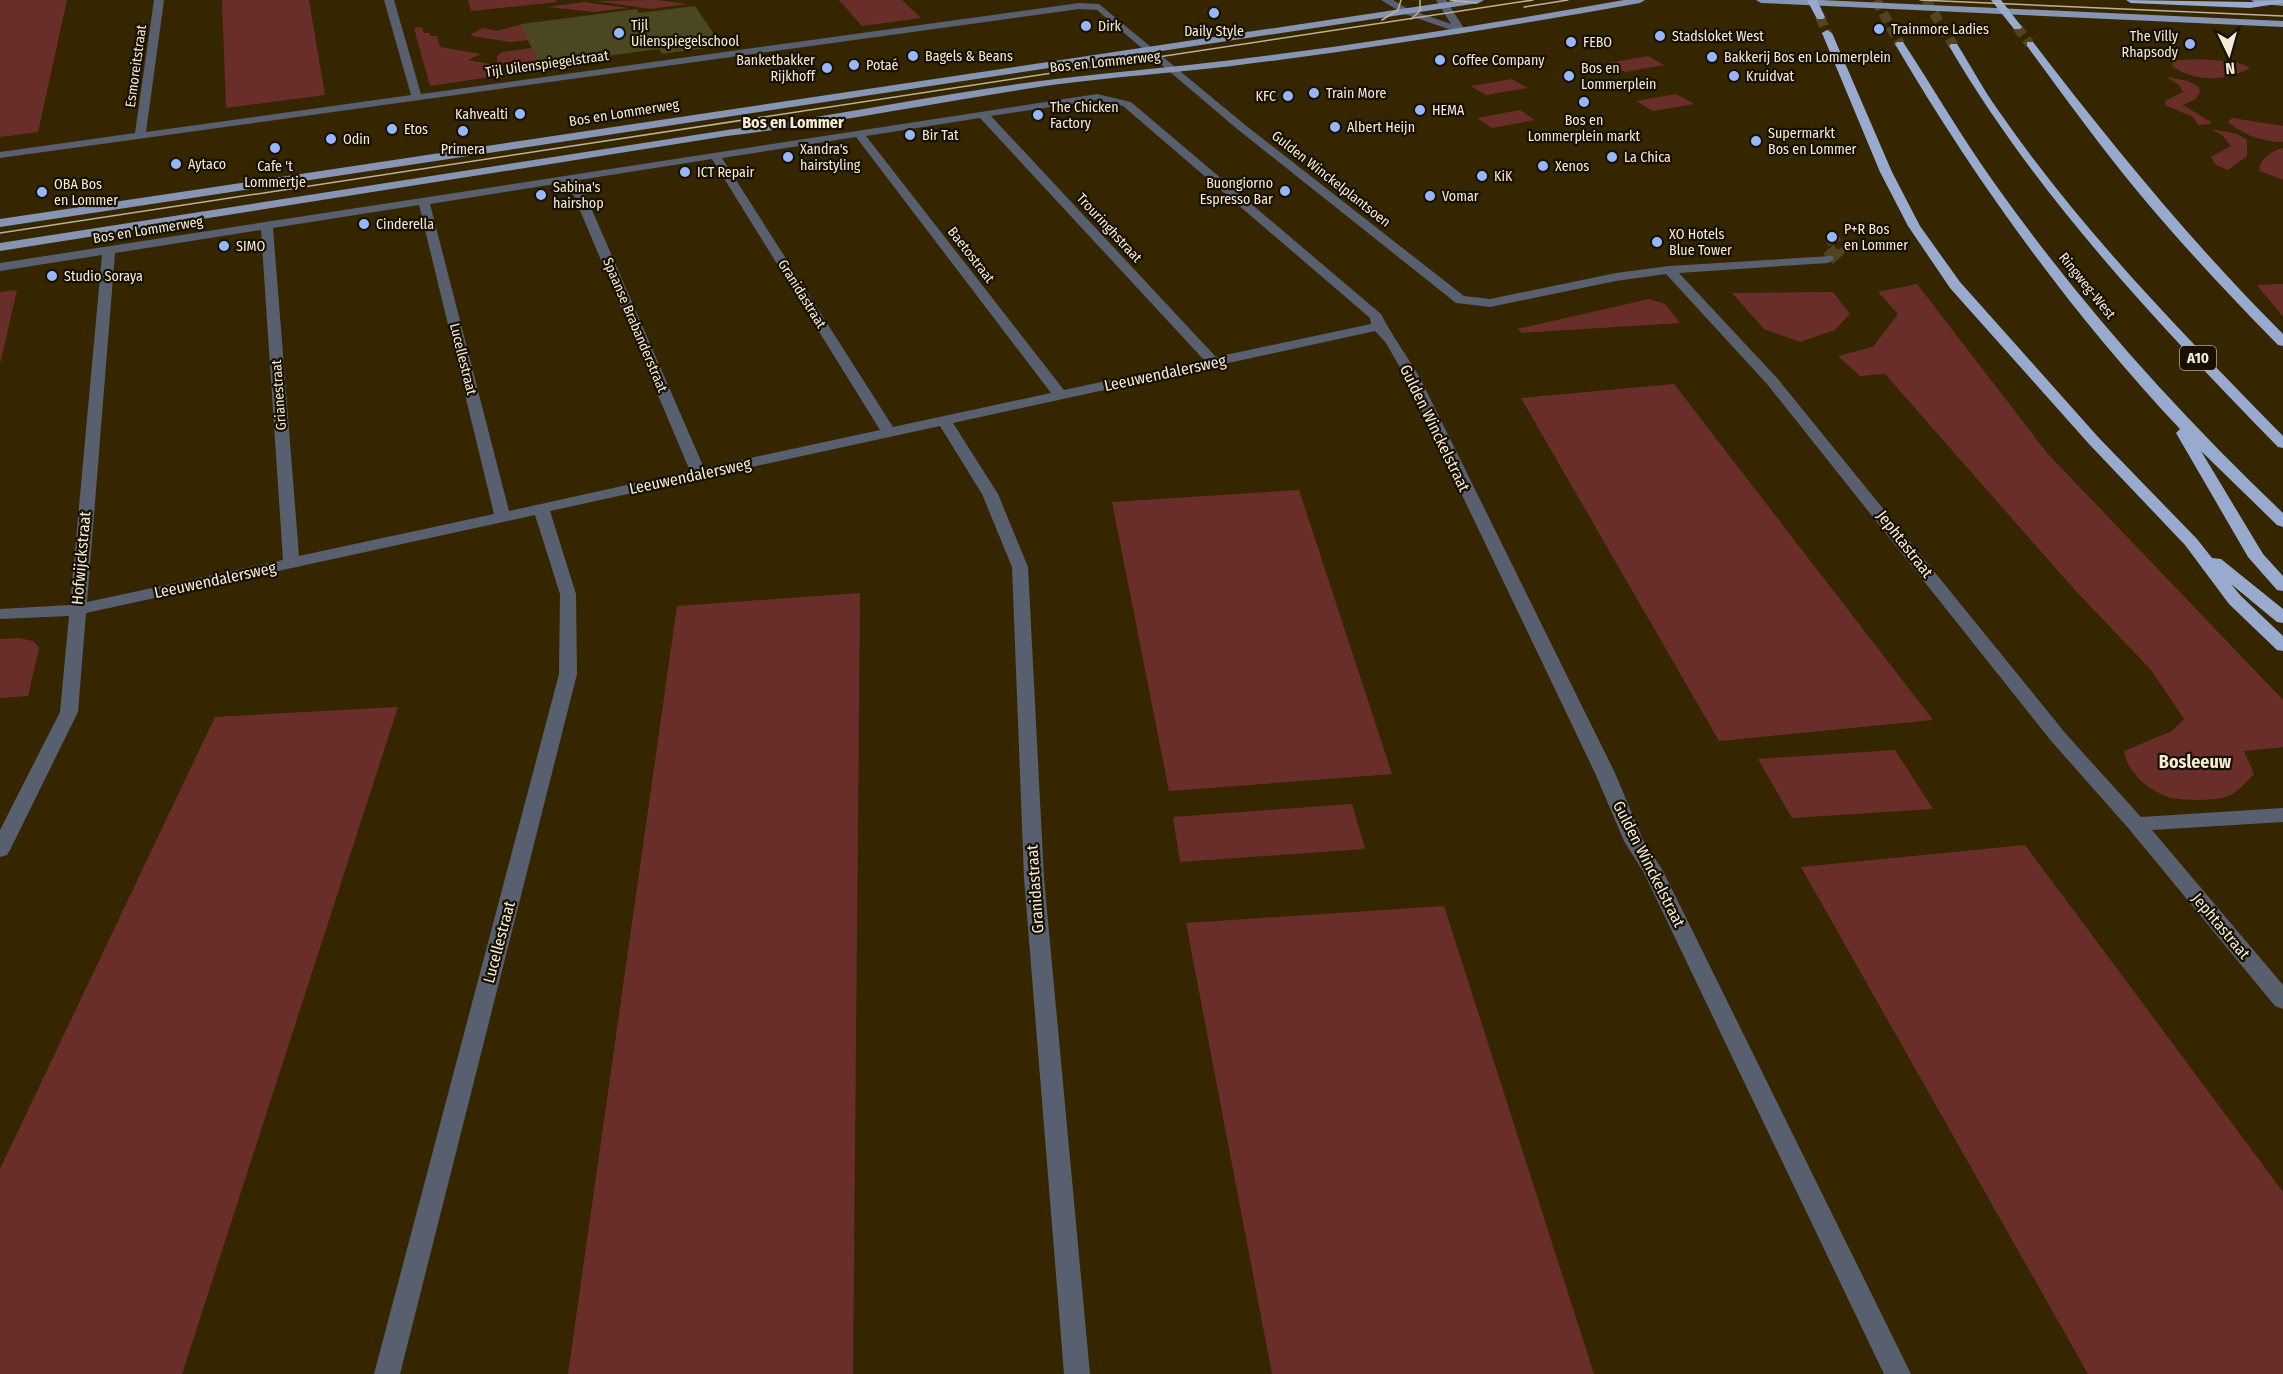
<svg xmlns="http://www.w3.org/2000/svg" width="2283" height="1374" font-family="'Fira Sans Condensed',sans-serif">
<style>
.green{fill:#6a2e2a}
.building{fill:#4a4721}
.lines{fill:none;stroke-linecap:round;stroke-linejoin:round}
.minor-tunnel{stroke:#524420;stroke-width:14;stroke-dasharray:14 7;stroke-linecap:butt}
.highway-tunnel{stroke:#524420;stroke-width:10;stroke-dasharray:10 5;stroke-linecap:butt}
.minor{fill:#585f6e;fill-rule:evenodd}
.major{fill:#8695b3;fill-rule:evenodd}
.highway{fill:#99aacf;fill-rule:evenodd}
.tram{stroke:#bdb298;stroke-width:1.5}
.poi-dot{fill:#96b6fd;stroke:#171003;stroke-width:2}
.labels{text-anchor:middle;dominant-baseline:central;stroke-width:4.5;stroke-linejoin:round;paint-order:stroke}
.far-poi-label{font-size:14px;fill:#f5ecd7;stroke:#171003;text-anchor:start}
.far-street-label{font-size:14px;fill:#f5ecd7;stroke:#171003}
.shield{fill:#171003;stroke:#b2aa97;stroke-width:1.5}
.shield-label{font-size:15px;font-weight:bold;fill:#f5ecd7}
.far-quarter-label{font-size:16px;font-weight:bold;fill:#f5ecd7;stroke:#171003}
.street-label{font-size:16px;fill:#f5ecd7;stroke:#171003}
.neighbourhood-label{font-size:18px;font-weight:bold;fill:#f5ecd7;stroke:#171003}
</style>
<rect width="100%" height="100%" fill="#352600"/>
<g class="green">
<polygon points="0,0 67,0 38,132 0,137"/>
<polygon points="222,0 309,0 325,95 226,108"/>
<polygon points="468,0 556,0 557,2 471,11"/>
<polygon points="657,0 687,4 651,9 595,1"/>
<polygon points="839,0 902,0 921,18 862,26"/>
<polygon points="584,2 628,8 594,12 548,7"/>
<polygon points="522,24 529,40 510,42 472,36 471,34 483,28 498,31"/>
<polygon points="422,27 424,33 429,33 431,36 437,36 440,47 481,54 468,60 491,64 482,70 512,74 430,86 414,28"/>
<polygon points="532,48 539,65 529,67 497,62 497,56 502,52"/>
<polygon points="1648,56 1664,65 1625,72 1609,63"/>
<path d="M 2178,60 C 2194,59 2238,59 2250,68 C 2225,82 2194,82 2172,66 L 2172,62 Z"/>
<polygon points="2167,77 2188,81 2199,87 2200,92 2196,99 2183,105 2211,122 2210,124 2198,125 2193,117 2165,105 2165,101 2183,92 2179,85"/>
<polygon points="1512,79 1528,88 1486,95 1471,86"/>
<polygon points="1676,94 1694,104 1653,111 1636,101"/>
<polygon points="1520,110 1535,120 1492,128 1477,118"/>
<path d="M 2232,118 L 2283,126 L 2283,142 C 2263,142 2243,135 2228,122 Z"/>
<polygon points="2211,129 2237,134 2247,140 2247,156 2228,170 2216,165 2211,157 2231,146 2223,136"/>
<path d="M 2283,148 L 2283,180 L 2260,171 L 2259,168 C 2262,157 2272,151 2283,148 Z"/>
<path d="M 1917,284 L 2047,453 L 2283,700 L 2283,747 L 2244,751 L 2254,774 C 2247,781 2238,792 2229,796 C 2216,801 2181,801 2168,797 C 2148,790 2127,772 2124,751 L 2172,731 L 2184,719 L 2151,670 L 2074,589 L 1885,374 L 1860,376 L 1838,356 L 1873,347 L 1898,314 L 1878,292 Z"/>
<polygon points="2283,284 2283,317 2257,285"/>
<polygon points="17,290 0,364 0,292"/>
<polygon points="1833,292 1850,314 1835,330 1800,342 1764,329 1732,293"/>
<polygon points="1649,299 1665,304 1680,323 1522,333 1517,329"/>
<polygon points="1674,384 1933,720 1719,741 1521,398"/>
<polygon points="1299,490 1392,774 1169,791 1112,502"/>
<polygon points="860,593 853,1374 568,1374 677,606"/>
<polygon points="19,638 33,641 39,648 28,696 0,698 0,639"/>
<polygon points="398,707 182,1374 0,1374 0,1169 215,717"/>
<polygon points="1895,750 1933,809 1792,818 1758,759"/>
<polygon points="1352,804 1365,849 1180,862 1173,817"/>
<polygon points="2025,845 2283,1192 2283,1374 2088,1374 1801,867"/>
<polygon points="1444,906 1594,1374 1272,1374 1186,923"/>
</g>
<polygon class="building" points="695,6 722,46 662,54 659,49 539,65 521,24 637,9 639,13"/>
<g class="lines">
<polyline class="minor-tunnel" points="1828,259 1838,250 1832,237"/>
<g class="highway-tunnel">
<polyline points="1876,0 1900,44"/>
<polyline points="1926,0 1954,46"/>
<polyline points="1820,17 1827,33"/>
<polyline points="2017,27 2030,44"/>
</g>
<g class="minor">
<polygon points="154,0 164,0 146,132 411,95 384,0 394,0 421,94 1079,3 1099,4 1244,124 1464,296 1490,299 1616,273 1669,266 1832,256 1834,259 1828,263 1679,273 1777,378 2066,734 2141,817 2283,808 2283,822 2152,830 2283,985 2283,1009 2275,1006 2129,829 2052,742 1767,384 1666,274 1616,281 1490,307 1456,303 1236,128 1097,10 1079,9 0,158 0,152 135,133"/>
<polygon points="1381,0 1393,0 1408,9 1451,24 1436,0 1446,0 1465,30 1457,32 1402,13"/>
<path d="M 1097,94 L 1131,102 L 1381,314 C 1392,336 1408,357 1421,380 L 1615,773 L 1643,840 L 1663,871 L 1911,1374 L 1884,1374 L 1644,873 L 1624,841 L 1595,773 L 1407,380 L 1386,343 L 1375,331 L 953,423 L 998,494 L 1028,567 L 1044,878 L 1090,1374 L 1064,1374 L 1024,878 L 1012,567 L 982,494 L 940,426 L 550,511 L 576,594 L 577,674 L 400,1374 L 374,1374 L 559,674 L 560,594 L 535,515 L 86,613 L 78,712 L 10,850 L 7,855 L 0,857 L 0,830 L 60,712 L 69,616 L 0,619 L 0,609 L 70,605 L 102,255 L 0,271 L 0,263 ZM 1097,100 L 1123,106 L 1370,318 L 1371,324 L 1216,357 L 991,116 ZM 980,118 L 1204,360 L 1064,390 L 866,136 ZM 856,137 L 1051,393 L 893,427 L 722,158 ZM 712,159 L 880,430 L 704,468 L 579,180 ZM 568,182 L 690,471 L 509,511 L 430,204 ZM 419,205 L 494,514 L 299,556 L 273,228 ZM 261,230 L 283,560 L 87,602 L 115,253 Z"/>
</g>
<g class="major">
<polygon points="1461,0 1484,0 1479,3 0,227 0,219"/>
<path d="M 1624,0 L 1645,0 L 1640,3 C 1505,27 1368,49 1232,66 C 1172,73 1112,77 1052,85 C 943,101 836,123 727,136 L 0,251 L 0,243 L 727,130 C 837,116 946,92 1056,79 C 1115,72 1174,67 1232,60 C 1363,44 1494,23 1624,0 Z"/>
<polygon points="1756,0 1821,0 2283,21 2283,27 1761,3"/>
<polygon points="2251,0 2283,0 2283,6 2256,3"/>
</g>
<g class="highway">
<polygon points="1807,0 1817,0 1825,17 1823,19 1817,19"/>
<polygon points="1991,0 2001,0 2022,27 2020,29 2014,29"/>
<polygon points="2126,0 2250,2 2282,0 2283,3 2250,8 2131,3"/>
<polygon points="1827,30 1832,33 1892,172 1920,226 1960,282 2099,438 2197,539 2212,558 2221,559 2283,609 2283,623 2277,622 2231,584 2241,596 2283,636 2283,651 2277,650 2229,604 2185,545 2089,444 1950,288 1908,226 1880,172 1822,33"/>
<path d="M 1897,42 L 1903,42 C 1934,89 1962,138 1995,184 C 2081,305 2176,411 2283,513 L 2283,527 L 2277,525 L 2201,451 L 2263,554 L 2283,576 L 2283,591 L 2277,590 L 2248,557 L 2176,433 L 2180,429 C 2071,313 1976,182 1895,44 Z"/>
<path d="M 2027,42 L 2033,42 C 2112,145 2192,243 2283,334 L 2283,346 L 2278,345 C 2230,296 2182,245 2138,192 C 2099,145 2063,95 2027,46 Z"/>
<path d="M 1951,44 L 1957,44 C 1971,66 1983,89 1998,110 C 2080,229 2182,333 2283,436 L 2283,448 L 2278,447 C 2157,323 2037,196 1949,46 Z"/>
</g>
<g class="tram">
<polyline points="1450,0 1477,3"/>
<polyline points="1920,0 2283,16"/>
<polyline points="1524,7 1568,0"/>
<polyline points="1411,19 1420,11 1420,0"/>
<polyline points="1382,20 1398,10 1401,0"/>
<polyline points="0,233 1533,0"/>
</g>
</g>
<g class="poi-dot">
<circle cx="1214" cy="13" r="6"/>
<circle cx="1086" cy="26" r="6"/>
<circle cx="1879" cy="29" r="6"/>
<circle cx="619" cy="33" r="6"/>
<circle cx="1660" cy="36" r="6"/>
<circle cx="1571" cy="42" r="6"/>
<circle cx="2190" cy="44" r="6"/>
<circle cx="913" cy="56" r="6"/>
<circle cx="1712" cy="57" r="6"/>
<circle cx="1440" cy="60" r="6"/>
<circle cx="854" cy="65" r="6"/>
<circle cx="827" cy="68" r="6"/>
<circle cx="1569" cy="76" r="6"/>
<circle cx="1734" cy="76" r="6"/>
<circle cx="1314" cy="93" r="6"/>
<circle cx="1288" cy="96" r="6"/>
<circle cx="1584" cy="102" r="6"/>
<circle cx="1420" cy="110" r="6"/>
<circle cx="520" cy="114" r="6"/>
<circle cx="1038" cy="115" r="6"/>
<circle cx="1335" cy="127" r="6"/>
<circle cx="392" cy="129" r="6"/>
<circle cx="463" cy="131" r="6"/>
<circle cx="910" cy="135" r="6"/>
<circle cx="331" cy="139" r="6"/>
<circle cx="1756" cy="141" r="6"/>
<circle cx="275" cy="148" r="6"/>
<circle cx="788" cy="157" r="6"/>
<circle cx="1612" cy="157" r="6"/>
<circle cx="176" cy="164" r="6"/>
<circle cx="1543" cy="166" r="6"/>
<circle cx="685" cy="172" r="6"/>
<circle cx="1482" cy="176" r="6"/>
<circle cx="1285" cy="191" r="6"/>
<circle cx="42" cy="192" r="6"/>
<circle cx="541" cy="195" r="6"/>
<circle cx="1430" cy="196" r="6"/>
<circle cx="364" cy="224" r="6"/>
<circle cx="1832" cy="237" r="6"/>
<circle cx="1657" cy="242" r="6"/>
<circle cx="224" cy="246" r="6"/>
<circle cx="52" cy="276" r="6"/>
</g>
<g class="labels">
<g class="far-poi-label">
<text x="631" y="25">Tijl<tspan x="631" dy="16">Uilenspiegelschool</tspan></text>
<text x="1098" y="26">Dirk</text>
<text x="1891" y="29">Trainmore Ladies</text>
<text x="1214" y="31" text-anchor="middle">Daily Style</text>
<text x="1672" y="36">Stadsloket West</text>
<text x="2178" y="36" text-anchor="end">The Villy<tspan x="2178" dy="16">Rhapsody</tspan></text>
<text x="1583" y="42">FEBO</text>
<text x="925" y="56">Bagels &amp; Beans</text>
<text x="1724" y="57">Bakkerij Bos en Lommerplein</text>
<text x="815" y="60" text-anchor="end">Banketbakker<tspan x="815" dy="16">Rijkhoff</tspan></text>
<text x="1452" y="60">Coffee Company</text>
<text x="866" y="65">Potaé</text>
<text x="1581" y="68">Bos en<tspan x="1581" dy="16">Lommerplein</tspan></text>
<text x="1746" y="76">Kruidvat</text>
<text x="1326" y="93">Train More</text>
<text x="1276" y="96" text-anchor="end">KFC</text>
<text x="1050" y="107">The Chicken<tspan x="1050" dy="16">Factory</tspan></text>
<text x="1432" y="110">HEMA</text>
<text x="508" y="114" text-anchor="end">Kahvealti</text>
<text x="1584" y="120" text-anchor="middle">Bos en<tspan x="1584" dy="16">Lommerplein markt</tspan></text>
<text x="1347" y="127">Albert Heijn</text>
<text x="404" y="129">Etos</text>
<text x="1768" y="133">Supermarkt<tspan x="1768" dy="16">Bos en Lommer</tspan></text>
<text x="922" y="135">Bir Tat</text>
<text x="343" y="139">Odin</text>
<text x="463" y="149" text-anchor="middle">Primera</text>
<text x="800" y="149">Xandra's<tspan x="800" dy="16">hairstyling</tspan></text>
<text x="1624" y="157">La Chica</text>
<text x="188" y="164">Aytaco</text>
<text x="275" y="166" text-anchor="middle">Cafe 't<tspan x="275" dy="16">Lommertje</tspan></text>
<text x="1555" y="166">Xenos</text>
<text x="697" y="172">ICT Repair</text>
<text x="1494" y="176">KiK</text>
<text x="1273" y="183" text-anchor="end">Buongiorno<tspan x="1273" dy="16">Espresso Bar</tspan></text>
<text x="54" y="184">OBA Bos<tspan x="54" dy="16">en Lommer</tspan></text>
<text x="553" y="187">Sabina's<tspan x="553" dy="16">hairshop</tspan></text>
<text x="1442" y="196">Vomar</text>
<text x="376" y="224">Cinderella</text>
<text x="1844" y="229">P+R Bos<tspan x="1844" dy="16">en Lommer</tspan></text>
<text x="1669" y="234">XO Hotels<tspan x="1669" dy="16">Blue Tower</tspan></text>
<text x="236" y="246">SIMO</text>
<text x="64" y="276">Studio Soraya</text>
</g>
<g class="far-street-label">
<text transform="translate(1105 62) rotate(-6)">Bos en Lommerweg</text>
<text transform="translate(547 64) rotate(-8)">Tijl Uilenspiegelstraat</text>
<text transform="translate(136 66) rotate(-82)">Esmoreitstraat</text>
<text transform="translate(624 113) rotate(-9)">Bos en Lommerweg</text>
<text transform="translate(1331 179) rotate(38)">Gulden Winckelplantsoen</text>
<text transform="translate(1109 228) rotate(47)">Trouringhstraat</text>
<text transform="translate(148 230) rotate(-9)">Bos en Lommerweg</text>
<text transform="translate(971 255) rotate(52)">Baetostraat</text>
<text transform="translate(2087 286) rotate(51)">Ringweg-West</text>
<text transform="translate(802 294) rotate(58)">Granidastraat</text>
<text transform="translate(635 325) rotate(67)">Spaanse Brabanderstraat</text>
<text transform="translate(463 359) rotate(76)">Lucellestraat</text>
<text transform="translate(279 395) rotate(-94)">Grianestraat</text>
</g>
<rect class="shield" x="2180" y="346" width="36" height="24" rx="4.5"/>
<g class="shield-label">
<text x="2198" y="358">A10</text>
</g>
<g class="far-quarter-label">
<text x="793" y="122">Bos en Lommer</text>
</g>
<g class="street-label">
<text transform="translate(1165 373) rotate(-12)">Leeuwendalersweg</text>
<text transform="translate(1435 428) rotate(64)">Gulden Winckelstraat</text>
<text transform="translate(690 476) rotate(-12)">Leeuwendalersweg</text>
<text transform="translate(1905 544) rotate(52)">Jephtastraat</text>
<text transform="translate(81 558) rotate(-85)">Hofwijckstraat</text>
<text transform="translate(215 580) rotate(-12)">Leeuwendalersweg</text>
<text transform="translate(1649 864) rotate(63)">Gulden Winckelstraat</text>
<text transform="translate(1035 889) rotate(-94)">Granidastraat</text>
<text transform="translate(2221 926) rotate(50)">Jephtastraat</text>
<text transform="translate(499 942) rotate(-75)">Lucellestraat</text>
</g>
<g class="neighbourhood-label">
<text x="2195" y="762">Bosleeuw</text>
</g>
</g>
<g transform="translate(2229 54) rotate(175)" stroke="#171003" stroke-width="4.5" paint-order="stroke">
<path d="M0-4.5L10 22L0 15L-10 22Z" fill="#f5ecd7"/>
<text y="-9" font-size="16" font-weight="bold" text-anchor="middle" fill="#f5ecd7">N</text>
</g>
</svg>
